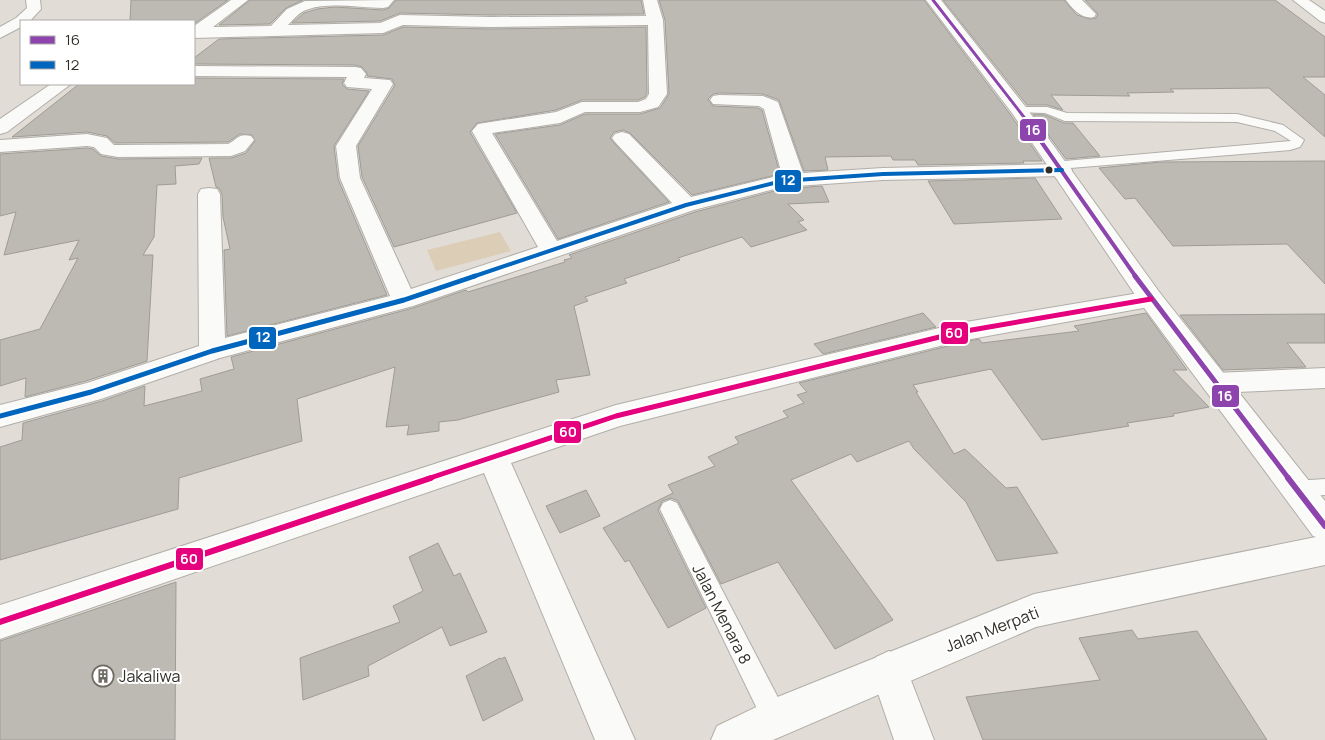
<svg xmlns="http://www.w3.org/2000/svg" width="1325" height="740" font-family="Manrope,sans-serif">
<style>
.green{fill:#dbcdb6}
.building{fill:#bdbab4;stroke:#9f9c96}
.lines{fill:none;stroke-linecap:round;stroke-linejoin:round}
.service-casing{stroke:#b1aea8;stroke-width:2}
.minor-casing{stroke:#b1aea8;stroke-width:2}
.tertiary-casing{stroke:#b1aea8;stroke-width:2}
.service{fill:#fafaf9;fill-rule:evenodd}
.minor{fill:#fafaf9;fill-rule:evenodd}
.tertiary{fill:#fafaf9;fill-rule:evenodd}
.bus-1-far3-casing{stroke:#fff;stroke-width:5.5}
.bus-1-far2-casing{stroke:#fff;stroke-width:7}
.bus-1-far1-casing{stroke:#fff;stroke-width:9}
.bus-1-casing{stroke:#fff;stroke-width:10}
.bus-2-far1-casing{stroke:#fff;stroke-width:7}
.bus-2-casing{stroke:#fff;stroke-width:9}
.bus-3-far1-casing{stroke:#fff;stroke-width:9}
.bus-3-casing{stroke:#fff;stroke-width:10}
.bus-1-far3{stroke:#8e44ad;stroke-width:3}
.bus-1-far2{stroke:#8e44ad;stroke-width:4}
.bus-1-far1{stroke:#8e44ad;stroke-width:5}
.bus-1{stroke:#8e44ad;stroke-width:6}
.bus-2-far1{stroke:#0065bd;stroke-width:4}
.bus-2{stroke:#0065bd;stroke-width:5}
.bus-3-far1{stroke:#e5007d;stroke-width:5}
.bus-3{stroke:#e5007d;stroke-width:6}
.bus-dot{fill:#312e28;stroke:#fff;stroke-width:2}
.labels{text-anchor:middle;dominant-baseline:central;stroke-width:4;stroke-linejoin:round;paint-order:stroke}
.near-street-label{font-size:16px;fill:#312e28;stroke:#fff}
.near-poi-label{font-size:16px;fill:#312e28;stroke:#fff;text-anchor:start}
.line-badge{stroke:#fff;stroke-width:2}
.badge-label{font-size:14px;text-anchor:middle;font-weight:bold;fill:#fff}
</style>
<rect width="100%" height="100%" fill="#e1ddd6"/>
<polygon class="green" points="500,232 511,251 436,271 427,250"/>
<g class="building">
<polygon points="131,0 228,0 194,24 194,21 130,21"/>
<polygon points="250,0 303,0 286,8 270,24 219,25"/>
<polygon points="396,0 641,0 644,14 490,15 400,13 380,21 292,23 304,13 317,9 335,7 383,10 389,8"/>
<polygon points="659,0 924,0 1010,114 1042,161 1023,161 1024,163 918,165 915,160 893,160 891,156 825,157 828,170 804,171 779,100 763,94 719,93 713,94 708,99 713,106 758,108 762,110 780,174 692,195 630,133 623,130 614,132 610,138 614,143 669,202 558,239 495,134 560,125 585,114 640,114 660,108 669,94 665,20"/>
<polygon points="943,0 1064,0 1077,15 1090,19 1096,18 1098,14 1085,0 1275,0 1325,37 1325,77 1303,77 1325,95 1325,137 1269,88 1170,89 1174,92 1127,93 1130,96 1051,95 1063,110 1047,105 1027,105"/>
<polygon points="403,27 490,29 646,27 647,93 645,97 638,100 582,100 556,110 477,123 470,132 517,213 394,247 362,177 358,146 395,85 392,79 367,76 367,73 362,67 355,65 194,64 194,58 219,39 383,35"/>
<polygon points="194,78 344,79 342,84 347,89 369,91 334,146 338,179 387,295 227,336 224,250 230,249 223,217 222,194 219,188 216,187 209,158 231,158 246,153 255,141 252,135 240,134 228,142 115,143 107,136 87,132 12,137 79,84 194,84"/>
<polygon points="1033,114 1045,115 1064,123 1073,123 1100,156 1066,159"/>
<polygon points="87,148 93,149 101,156 118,159 202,158 199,164 175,166 176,184 157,185 154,237 143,255 153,255 147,361 86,381 25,397 26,378 0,386 0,340 40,329 78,258 69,260 79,240 4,255 16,212 0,216 0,154"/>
<polygon points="1325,161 1325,284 1287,244 1173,246 1135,198 1125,199 1099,168 1160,162"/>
<polygon points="1035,178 1062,219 954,224 928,181"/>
<polygon points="822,186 829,202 788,204 804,220 798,222 807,230 751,247 742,237 678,258 680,260 624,279 627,283 585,297 588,301 574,306 590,375 556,380 559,392 458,420 439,422 439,431 407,435 409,425 386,427 395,367 297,399 302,441 179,478 178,509 0,560 0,447 22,440 23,423 102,401 145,386 144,406 202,391 200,379 234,369 231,357 413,308 466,290 468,292 565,262 564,260 572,258 569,255 695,212 782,189"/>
<polygon points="923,313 936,327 823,354 814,344"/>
<polygon points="1146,313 1187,370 1173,370 1209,407 1173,414 1174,416 1127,423 1129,426 1042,440 991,369 913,385 918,392 916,392 954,454 965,449 1006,488 1017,487 1058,553 997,561 966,502 914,449 909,441 857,462 851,454 791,480 893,620 835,649 778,562 721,584 678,501 671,498 662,501 658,510 706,608 668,628 629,560 625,562 603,528 673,493 668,485 715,466 708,457 739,443 735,437 788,417 783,411 804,403 797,395 807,392 799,383 960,343 979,339 982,343 1079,331 1074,326"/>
<polygon points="1325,314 1325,343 1287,343 1306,367 1252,369 1223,370 1180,315"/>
<polygon points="586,490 600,516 560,533 546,506"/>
<polygon points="438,543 454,576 460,573 487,632 450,646 442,627 368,666 369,676 303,700 300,658 400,622 393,606 423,591 409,557"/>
<polygon points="176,582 175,740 0,740 0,641"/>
<polygon points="1132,630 1138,639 1197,631 1267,740 983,740 966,697 1100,680 1079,638"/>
<polygon points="505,657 523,700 483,721 466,676 500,658 501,659"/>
</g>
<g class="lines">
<g class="service-casing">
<g id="service">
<polygon points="1019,107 1047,107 1067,113 1237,114 1283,125 1304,140 1300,147 1290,150 1058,169 1052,165 1053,162 1291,141 1275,131 1237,122 1065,121 1045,113 1015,112 1013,110"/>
<polygon points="1325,479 1325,495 1295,497 1288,495 1285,489 1288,483 1295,481"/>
<polygon points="670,500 677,503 784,709 788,718 784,727 775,731 766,727 660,509 663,503"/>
</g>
</g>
<g class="minor-casing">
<g id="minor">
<polygon points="26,0 40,0 41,9 30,21 21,21 21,27 0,38 0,27 16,18 27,8"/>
<path d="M 231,0 L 248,0 L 213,27 L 271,26 L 287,9 L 305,1 L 394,0 L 388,7 L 383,8 C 361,8 329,2 309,9 C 300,11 294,19 288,25 L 380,23 L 400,15 L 490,17 L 646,16 L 643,0 L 657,0 L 663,20 L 667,94 L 658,107 L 640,112 L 585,112 L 560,123 L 492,133 L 557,241 L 672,203 L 615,142 L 612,138 L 615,134 L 622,132 L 629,134 L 691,197 L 782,175 L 764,109 L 759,106 L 713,104 L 710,100 L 713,96 L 719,95 L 763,96 L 778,102 L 803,173 L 883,168 L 1062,164 L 1069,166 L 1072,170 L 1069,174 L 1062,176 L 883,180 L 782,187 L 694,210 L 413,306 L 220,358 L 101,399 L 0,427 L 0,405 L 87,383 L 199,346 L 198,194 L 201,189 L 209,188 L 217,189 L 220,194 L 225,338 L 390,296 L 340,178 L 336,146 L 372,89 L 347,87 L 344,83 L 347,77 L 194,76 L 194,66 L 355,67 L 361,68 L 366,74 L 364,78 L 390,80 L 393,84 L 356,146 L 360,178 L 411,289 L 538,247 L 472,131 L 478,124 L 556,112 L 582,102 L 638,102 L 646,99 L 649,94 L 648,25 L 490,27 L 403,25 L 383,33 L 194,38 L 194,26 Z"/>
<path d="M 1066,0 L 1082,0 L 1096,14 L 1094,17 C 1083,20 1072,9 1066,0 Z"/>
<polygon points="1293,0 1309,0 1325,11 1325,23 1320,21"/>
<polygon points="51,84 71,84 7,132 0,134 0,119"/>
<path d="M 87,134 L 107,138 L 114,145 L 118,145 L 228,144 C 238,139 238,133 251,136 L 254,140 L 245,151 L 231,156 L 118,157 L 101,154 L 94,147 L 87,146 L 0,152 L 0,140 Z"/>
<polygon points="1151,291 1160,293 1163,299 1160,305 960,341 620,426 511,463 635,740 595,740 484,473 0,639 0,605 616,405 960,323"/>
<polygon points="1325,368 1325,388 1215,393 1205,390 1201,383 1205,376 1215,373"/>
<polygon points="889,651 902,657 934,740 894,740 870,670 876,657"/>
</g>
</g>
<g class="tertiary-casing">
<polygon id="tertiary" points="926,0 941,0 1025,106 1160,293 1325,501 1325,565 1036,627 773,740 711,740 717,726 775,698 1034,594 1316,537 1313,536 1142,305 1012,113"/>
</g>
<use href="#service" class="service"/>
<use href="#minor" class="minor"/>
<use href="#tertiary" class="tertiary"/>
<g class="bus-1-far3-casing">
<polyline id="bus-1-far3" points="933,0 1027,121"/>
</g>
<g class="bus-1-far2-casing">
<polyline id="bus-1-far2" points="1026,120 1136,277"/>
</g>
<g class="bus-1-far1-casing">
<polyline id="bus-1-far1" points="1135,276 1289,479"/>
</g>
<g class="bus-1-casing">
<polyline id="bus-1" points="1288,478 1325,526"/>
</g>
<g class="bus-2-far1-casing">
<polyline id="bus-2-far1" points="472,277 686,205 782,181 883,174 1062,170"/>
</g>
<g class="bus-2-casing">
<polyline id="bus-2" points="0,416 91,392 212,351 404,300 475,276"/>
</g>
<g class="bus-3-far1-casing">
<polyline id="bus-3-far1" points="427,479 616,416 960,332 1151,299"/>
</g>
<g class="bus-3-casing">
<polyline id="bus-3" points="0,622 431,478"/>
</g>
<use href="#bus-1-far3" class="bus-1-far3"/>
<use href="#bus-1-far2" class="bus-1-far2"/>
<use href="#bus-1-far1" class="bus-1-far1"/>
<use href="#bus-1" class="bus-1"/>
<use href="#bus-2-far1" class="bus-2-far1"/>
<use href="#bus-2" class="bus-2"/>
<use href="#bus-3-far1" class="bus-3-far1"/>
<use href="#bus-3" class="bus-3"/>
</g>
<defs>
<g id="building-ring" transform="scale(1.125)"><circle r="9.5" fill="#fff" stroke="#6f6b65" stroke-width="1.5"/><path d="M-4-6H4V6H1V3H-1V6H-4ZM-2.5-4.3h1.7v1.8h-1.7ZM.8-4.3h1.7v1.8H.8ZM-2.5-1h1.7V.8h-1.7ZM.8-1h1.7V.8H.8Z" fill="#6f6b65"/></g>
</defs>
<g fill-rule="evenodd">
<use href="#building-ring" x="103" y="676"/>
</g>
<circle class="bus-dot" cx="1049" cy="170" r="4.5"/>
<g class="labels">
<g class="near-street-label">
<text transform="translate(722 614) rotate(63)">Jalan Menara 8</text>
<text transform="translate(992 629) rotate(-21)">Jalan Merpati</text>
</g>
<g class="near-poi-label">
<text x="119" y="676">Jakaliwa</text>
</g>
</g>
<g class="line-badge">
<rect x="1019" y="118" width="28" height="24" rx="5" fill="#8e44ad"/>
<rect x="774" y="169" width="28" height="24" rx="5" fill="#0065bd"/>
<rect x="940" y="321" width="29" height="24" rx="5" fill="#e5007d"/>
<rect x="248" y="326" width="29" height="24" rx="5" fill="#0065bd"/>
<rect x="1211" y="384" width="29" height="24" rx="5" fill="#8e44ad"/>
<rect x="553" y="420" width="29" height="24" rx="5" fill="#e5007d"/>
<rect x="175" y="547" width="29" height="24" rx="5" fill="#e5007d"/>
</g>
<g class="badge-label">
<text x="1033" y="135">16</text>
<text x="788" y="185">12</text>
<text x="954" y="338">60</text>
<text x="263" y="342">12</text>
<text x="1225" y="401">16</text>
<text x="568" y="437">60</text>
<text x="189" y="564">60</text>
</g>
<rect x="20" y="20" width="175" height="65" fill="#ffffff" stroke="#adaba9"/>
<rect x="30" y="36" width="25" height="8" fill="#8e44ad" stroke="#adaba9"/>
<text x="65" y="45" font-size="15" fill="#312e28">16</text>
<rect x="30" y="61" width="25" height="8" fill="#0065bd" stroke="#adaba9"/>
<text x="65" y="70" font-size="15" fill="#312e28">12</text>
</svg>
